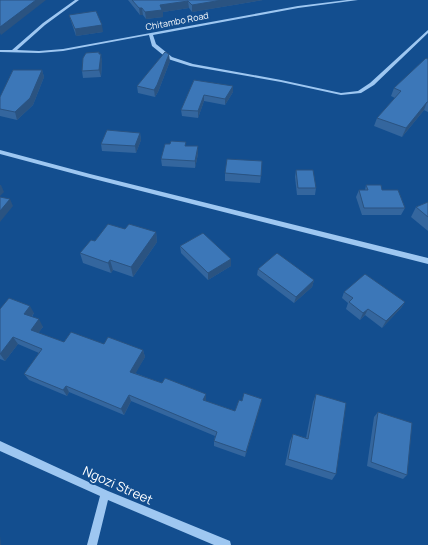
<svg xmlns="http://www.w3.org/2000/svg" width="428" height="545" font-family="Manrope,sans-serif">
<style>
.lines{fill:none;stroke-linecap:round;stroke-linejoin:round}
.minor{fill:#9ec7f1;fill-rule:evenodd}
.wall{fill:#34669e}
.shaded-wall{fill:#2a5381}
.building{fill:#3c77b8;stroke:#2a5381}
.labels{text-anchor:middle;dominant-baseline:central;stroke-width:4;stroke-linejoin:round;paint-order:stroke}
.far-street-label{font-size:9px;fill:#fff;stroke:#134e8f}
.near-street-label{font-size:13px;fill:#fff;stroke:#134e8f}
</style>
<rect width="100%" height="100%" fill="#134e8f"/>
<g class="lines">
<g class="minor">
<polygon points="75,0 79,0 45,25 17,50 39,51 63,49 298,6 347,0 358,0 298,8 153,35 156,44 172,57 193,64 281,80 341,93 358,91 370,83 428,30 428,33 374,85 361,93 341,95 281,82 190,66 168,59 152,46 149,35 63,51 39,53 0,52 0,50 12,50 43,23"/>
<polygon points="0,150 90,174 428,258 428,264 90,178 0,154"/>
<polygon points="0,441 108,491 230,541 231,545 214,545 108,500 97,545 87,545 100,496 0,451"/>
</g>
</g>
<g class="wall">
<polygon points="128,0 263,0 192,12 189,8 163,12 163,17 146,19 143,15 140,15"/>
<polygon points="69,15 103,32 76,36"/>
<polygon points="100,54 102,61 101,77 83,78 82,71"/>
<polygon points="428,59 428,112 424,110 402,137 374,126 377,118 395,98 391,96 394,88"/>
<polygon points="170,61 158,92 155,97 138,93 137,86"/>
<polygon points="42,70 44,77 33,105 17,120 0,116 0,97"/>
<polygon points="194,80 233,92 225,105 204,101 198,118 182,116 181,110"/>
<polygon points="140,133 141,140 136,153 102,151 101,144"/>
<polygon points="186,146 198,146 198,154 195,168 162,166 161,159"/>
<polygon points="296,170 316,188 315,195 297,195 295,177"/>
<polygon points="225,173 261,176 260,183 225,181"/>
<polygon points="366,185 382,190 405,208 401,215 362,215 356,197 359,190 365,190"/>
<polygon points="428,202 428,231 411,217 416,207"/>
<polygon points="125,229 156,232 157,242 133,277 113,270 111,273 83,263 80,253 95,241"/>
<polygon points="180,246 231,259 231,266 208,280 181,253"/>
<polygon points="258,269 314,280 312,287 294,303 257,275"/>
<polygon points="344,292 405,302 401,308 382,328 365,315 360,320 346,309 348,303 342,298"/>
<polygon points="0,309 34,313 32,317 43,327 38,333 64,342 104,344 143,350 145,357 135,373 206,400 206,401 235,411 242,401 262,399 245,457 214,446 214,441 215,436 131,401 124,415 69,392 67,396 29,380 24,374 39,353 18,344 5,361 0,359"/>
<polygon points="316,394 336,474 332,480 285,465 290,441 293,434 306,438 313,402"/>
<polygon points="378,412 407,475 403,479 367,466 374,417"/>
</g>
<g class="shaded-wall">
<polygon points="36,0 46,0 1,35 0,33 0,27"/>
<polygon points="222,0 263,0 192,12 192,5"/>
<polygon points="188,1 189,8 163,12 163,17 146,19 145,12 160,5"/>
<polygon points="139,8 142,8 143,15 140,15"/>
<polygon points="102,25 103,32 76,36 75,29"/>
<polygon points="99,52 100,58 101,54 102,61 101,77 99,70"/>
<polygon points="169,54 170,61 158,92 155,97 154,90"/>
<polygon points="42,70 44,77 33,105 17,120 15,112"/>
<polygon points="233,86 233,92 225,105 225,99"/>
<polygon points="204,95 204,101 198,118 198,111"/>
<polygon points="427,102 424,110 402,137 406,128"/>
<polygon points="140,133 141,140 136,153 135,146"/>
<polygon points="198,146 198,154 195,168 195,161"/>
<polygon points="0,185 1,185 4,192 0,196"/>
<polygon points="10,199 13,206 0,222 0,211"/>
<polygon points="156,232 157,242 133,277 131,267"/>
<polygon points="231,259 231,266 208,280 208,273"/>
<polygon points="110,260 113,270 111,273 108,263"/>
<polygon points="314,280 312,287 294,303 296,297"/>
<polygon points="405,302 401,308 382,328 386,321"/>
<polygon points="30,306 34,313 28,321 24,314"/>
<polygon points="368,309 365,315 360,320 363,313"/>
<polygon points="39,319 43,327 35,337 31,330"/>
<polygon points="13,337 18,344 5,361 0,354"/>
<polygon points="143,350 145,357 133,378 130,372"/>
<polygon points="66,386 69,392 67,396 63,390"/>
<polygon points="206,394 206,400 204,406 203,400"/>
<polygon points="129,395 131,401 124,415 121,409"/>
<polygon points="262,399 261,405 245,457 246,452"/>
<polygon points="0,536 1,545 0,545"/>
</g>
<g class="building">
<polygon points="0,0 36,0 0,27"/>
<polygon points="132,0 222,0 192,5 188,1 160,5 162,10 145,12 142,8 139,8"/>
<polygon points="96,11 102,25 75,29 69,15"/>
<polygon points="99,52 99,54 101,54 99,70 82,71 83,58 86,53"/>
<polygon points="165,52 169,54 157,85 154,90 137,86"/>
<polygon points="426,58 428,59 428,102 427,102 406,128 377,118 401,91 394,88"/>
<polygon points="13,70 42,70 30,98 15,112 0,109 0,97"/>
<polygon points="194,80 233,86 225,99 204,95 198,111 181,110"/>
<polygon points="107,130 140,133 135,146 101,144"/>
<polygon points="171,141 186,142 185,146 198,146 195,161 161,159 165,144 170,144"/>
<polygon points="227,159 262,161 261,176 225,173"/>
<polygon points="296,170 313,170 316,188 298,188"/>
<polygon points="366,185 381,185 382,190 398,190 405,208 364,208 359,190 368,190"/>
<polygon points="0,197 10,199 0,211"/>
<polygon points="428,202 428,217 416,207"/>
<polygon points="108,224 125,229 129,224 156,232 131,267 110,260 108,263 80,253 91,240 95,241"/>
<polygon points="203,233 231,259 208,273 180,246"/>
<polygon points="277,253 314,280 296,297 258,269"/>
<polygon points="365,274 405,302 386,321 368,309 363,313 349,302 353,298 344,292"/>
<polygon points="9,298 30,306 24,314 39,319 31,330 64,342 71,332 104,344 108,337 143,350 130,372 162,383 165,378 206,394 203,400 235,411 239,400 242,401 244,393 262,399 246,452 214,441 217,432 129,395 121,409 66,386 63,390 24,374 42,349 13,337 0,354 0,309"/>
<polygon points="316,394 346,403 336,474 288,459 293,434 308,439"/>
<polygon points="378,412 412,423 407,475 371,462"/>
</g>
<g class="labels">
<g class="far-street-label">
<text transform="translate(177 21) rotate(-11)">Chitambo Road</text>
</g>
<g class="near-street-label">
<text transform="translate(118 485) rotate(24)">Ngozi Street</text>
</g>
</g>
</svg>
